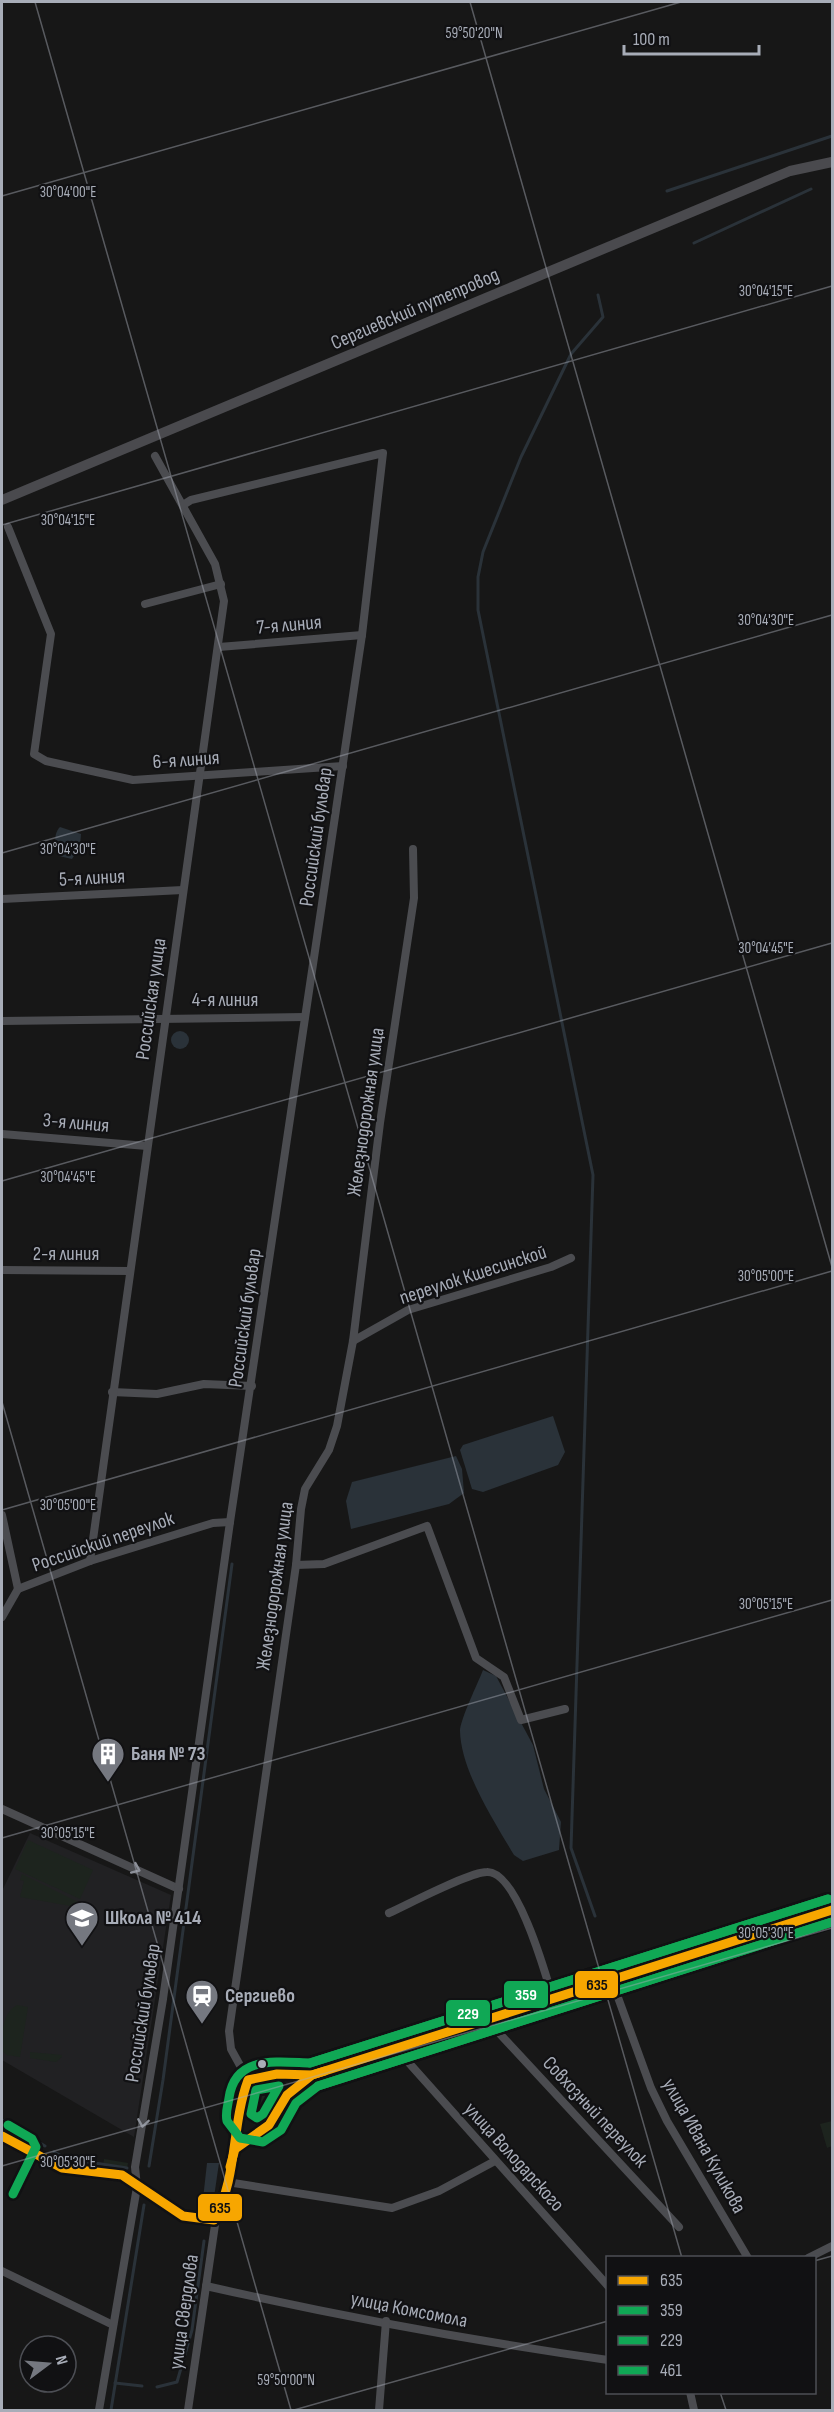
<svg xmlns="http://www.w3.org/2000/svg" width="834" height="2412" font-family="'Sofia Sans Condensed',sans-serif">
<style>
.built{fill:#212123}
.green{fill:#1d241e}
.water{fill:#2a3239}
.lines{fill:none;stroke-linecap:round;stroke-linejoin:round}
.stream{stroke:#2a3239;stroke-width:3}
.street{stroke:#4b4c50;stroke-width:8}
.secondary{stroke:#4a4a4e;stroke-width:10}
.bus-1-casing{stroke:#111113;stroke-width:14}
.bus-2-casing{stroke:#111113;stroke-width:14}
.bus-3-casing{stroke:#111113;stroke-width:14}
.bus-4-casing{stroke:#111113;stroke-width:14}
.bus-1{stroke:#f7a600;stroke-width:9}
.bus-2{stroke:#10a855;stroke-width:9}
.bus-3{stroke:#10a855;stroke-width:9}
.bus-4{stroke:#10a855;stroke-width:9}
.oneway{stroke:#8c9099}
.ticks{fill:none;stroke:#a8adb8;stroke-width:1.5;stroke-opacity:0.45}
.bus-dot{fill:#a8adb8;stroke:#111113;stroke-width:2}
.labels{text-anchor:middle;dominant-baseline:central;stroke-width:4.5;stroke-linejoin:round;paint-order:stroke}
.street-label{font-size:20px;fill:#a8adb8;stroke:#111113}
.poi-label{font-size:20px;font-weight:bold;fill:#a8adb8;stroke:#111113;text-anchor:start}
.ticks-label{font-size:15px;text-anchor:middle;fill:#a8adb8;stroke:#111113;stroke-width:4.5;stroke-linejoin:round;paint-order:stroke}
.line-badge{stroke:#111113;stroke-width:2}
.badge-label{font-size:16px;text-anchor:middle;font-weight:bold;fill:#fff}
.pale-badge-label{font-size:16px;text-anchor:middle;font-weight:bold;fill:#111}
</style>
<rect width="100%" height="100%" fill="#171717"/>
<polygon class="built" points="30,1833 171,1895 134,2137 2,2060 2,1891"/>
<g class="green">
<polygon points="28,1840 93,1870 80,1899 15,1869"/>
<polygon points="22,1874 78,1902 76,1907 20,1897 24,1881 20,1880"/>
<path d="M 17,2005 L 28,2007 L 20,2057 L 7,2055 L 2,2051 C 2,2035 1,2014 17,2005 Z"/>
<polygon points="30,2052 62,2055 62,2057 56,2062 30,2058"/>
<path d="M 259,2087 L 268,2090 C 275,2104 271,2123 254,2125 L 245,2116 C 246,2104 247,2093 259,2087 Z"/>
<polygon points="832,2121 832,2146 827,2148 820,2124"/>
<polygon points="104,2159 128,2163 127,2169 103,2166"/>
</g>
<g class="water">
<path d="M 60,827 L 81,834 L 80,846 L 72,859 L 59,856 C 56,847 52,835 60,827 Z"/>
<circle cx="180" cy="1040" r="9"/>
<polygon points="553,1416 565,1452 558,1465 483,1492 472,1489 460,1450 463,1445"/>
<polygon points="456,1456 462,1469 464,1493 449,1504 351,1529 346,1501 352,1482"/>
<path d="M 483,1670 L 496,1676 L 533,1745 L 544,1789 L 561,1822 L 559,1850 L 523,1861 L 514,1855 C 494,1821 461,1771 460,1731 C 460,1720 478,1683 483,1670 Z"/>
<polygon points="207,2163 219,2163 213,2204 205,2203 203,2199"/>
</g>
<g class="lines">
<g class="stream">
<polyline points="667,191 832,136"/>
<polyline points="694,243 811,189"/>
<polyline points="595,1916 571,1848 593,1175 478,610 478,577 483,552 521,457 571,354 603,317 598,295"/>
<polyline points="2,2120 45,2146"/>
<polyline points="54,2152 64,2157"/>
<polyline points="69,2159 127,2168"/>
<polyline points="149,2166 163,2080 232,1564"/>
<polyline points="115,2383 142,2386"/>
<polyline points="157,2387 177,2382 192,2330 204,2241"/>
<polyline points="111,2410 144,2205"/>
</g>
<g class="street">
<polyline points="8,527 51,634 34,754 46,761 133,780 343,766"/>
<polyline points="145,604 221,584"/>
<polyline points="219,647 362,635"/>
<polyline points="2,899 183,890"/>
<polyline points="2,1021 305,1017"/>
<polyline points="2,1134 147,1146"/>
<polyline points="2,1270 130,1271"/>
<polyline points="353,1341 408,1310 551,1267 571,1258"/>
<polyline points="112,1392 157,1394 204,1384 252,1386"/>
<polyline points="2,1515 18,1589"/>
<polyline points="90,1561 224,601 215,564 155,456"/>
<polyline points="296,1565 324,1564 427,1526 476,1658 504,1677 521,1720 565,1709"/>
<polyline points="2,1617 18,1589 90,1561 213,1523 230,1522"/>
<polyline points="2,1809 179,1889"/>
<path d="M 389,1913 C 409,1904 469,1872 487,1872 C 517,1871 546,1975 553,1999"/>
<polyline points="612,1981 651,2088 667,2121 748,2258"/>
<polyline points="487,2020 679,2227"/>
<polyline points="400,2048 401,2054 608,2286"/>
<polyline points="248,2080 231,2049 229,2031 296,1565 301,1509 305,1489 329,1450 337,1426 353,1341 380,1123 414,898 413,849"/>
<polyline points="227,2182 392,2208 439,2191 495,2161"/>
<polyline points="808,2258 832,2246"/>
<polyline points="2,2271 113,2325"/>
<path d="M 206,2286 C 339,2316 473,2341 608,2360"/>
<polyline points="690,2392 694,2410"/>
<polyline points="99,2410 137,2187 135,2167 163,1999 230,1522 362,635 383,453 191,500 183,505"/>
<polyline points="188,2410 216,2218"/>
<polyline points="379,2410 386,2321"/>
</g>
<g class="secondary">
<polyline points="2,500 790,171 832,162"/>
<polyline points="264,2075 277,2087 280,2104"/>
<polyline points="2,2136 62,2168 122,2175 183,2216 214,2220 224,2202 235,2149 240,2102 248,2080 277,2074 312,2075"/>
<polyline points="235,2149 269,2125 287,2095 312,2075 832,1910"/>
</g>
<g class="bus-1-casing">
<g id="bus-1">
<path d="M 2,2136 L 62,2168 L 122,2175 L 183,2216 L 214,2220 C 238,2177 231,2126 248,2080 L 277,2074 L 312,2075 L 832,1910"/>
<polyline points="230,2167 235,2149 269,2125 287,2095 312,2075 325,2071"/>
</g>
</g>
<g class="bus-2-casing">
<g id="bus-2">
<polyline points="310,2063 828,1899"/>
<polygon points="279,2086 263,2114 257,2118 251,2114 256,2090"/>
<polyline points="318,2086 832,1922"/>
</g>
</g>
<g class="bus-3-casing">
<path id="bus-3" d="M 828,1899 L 310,2063 C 277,2062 235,2055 229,2098 C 228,2105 225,2113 227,2121 L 240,2138 L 263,2142 L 281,2130 L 296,2103 L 318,2086 L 832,1922"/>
</g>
<g class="bus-4-casing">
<polyline id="bus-4" points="8,2125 32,2139 36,2147 13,2194"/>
</g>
<use href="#bus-1" class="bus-1"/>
<use href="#bus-2" class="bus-2"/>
<use href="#bus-3" class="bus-3"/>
<use href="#bus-4" class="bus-4"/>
</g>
<defs><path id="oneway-chevron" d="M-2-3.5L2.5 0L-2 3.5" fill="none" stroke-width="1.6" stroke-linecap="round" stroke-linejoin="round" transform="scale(1.5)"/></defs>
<g class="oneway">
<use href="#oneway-chevron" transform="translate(136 1869) rotate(24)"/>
<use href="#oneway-chevron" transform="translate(143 2123) rotate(99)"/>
</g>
<path class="ticks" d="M 35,2 L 682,2258M 470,2 L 832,1267M 2,196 L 681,2M 2,525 L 832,286M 2,853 L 832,615M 2,1181 L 832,943M 2,1402 L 291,2410M 2,1510 L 832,1271M 2,1838 L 832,1600M 2,2166 L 832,1928M 814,2261 L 832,2256M 720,2392 L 726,2410M 294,2410 L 608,2321"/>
<defs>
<g id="building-pin" transform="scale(1.725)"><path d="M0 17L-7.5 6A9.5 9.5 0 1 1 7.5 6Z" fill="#757880" stroke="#111113"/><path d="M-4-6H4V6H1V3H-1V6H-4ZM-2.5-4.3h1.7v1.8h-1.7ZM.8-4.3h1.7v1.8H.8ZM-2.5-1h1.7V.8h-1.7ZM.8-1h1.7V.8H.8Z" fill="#fff"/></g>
<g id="school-pin" transform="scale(1.725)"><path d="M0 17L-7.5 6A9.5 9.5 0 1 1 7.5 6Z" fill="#757880" stroke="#111113"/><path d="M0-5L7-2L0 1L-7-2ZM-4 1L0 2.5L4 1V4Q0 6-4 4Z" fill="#fff"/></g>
<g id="station-pin" transform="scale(1.725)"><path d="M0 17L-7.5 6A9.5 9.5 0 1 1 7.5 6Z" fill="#757880" stroke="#111113"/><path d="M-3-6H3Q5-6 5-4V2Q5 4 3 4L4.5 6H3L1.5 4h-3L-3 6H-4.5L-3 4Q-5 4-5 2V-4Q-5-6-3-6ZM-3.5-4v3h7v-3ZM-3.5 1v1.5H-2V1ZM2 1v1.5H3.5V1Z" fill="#fff"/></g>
</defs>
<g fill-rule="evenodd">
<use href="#building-pin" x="108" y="1754"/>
<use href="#school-pin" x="82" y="1918"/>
<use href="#station-pin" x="202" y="1996"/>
</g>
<circle class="bus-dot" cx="262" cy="2064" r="5"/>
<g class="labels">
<g class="street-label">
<text transform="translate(415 309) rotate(-23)">Сергиевский путепровод</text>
<text transform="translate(289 625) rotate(-5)">7-я линия</text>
<text transform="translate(186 760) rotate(-4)">6-я линия</text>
<text transform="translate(316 837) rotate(-82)">Российский бульвар</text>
<text transform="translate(92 878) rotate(-3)">5-я линия</text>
<text transform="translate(151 999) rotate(-82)">Российская улица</text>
<text x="225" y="1000">4-я линия</text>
<text transform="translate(366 1112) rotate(-82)">Железнодорожная улица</text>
<text transform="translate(76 1123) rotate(5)">3-я линия</text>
<text x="66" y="1254">2-я линия</text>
<text transform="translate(473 1275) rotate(-18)">переулок Кшесинской</text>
<text transform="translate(245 1318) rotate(-82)">Российский бульвар</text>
<text transform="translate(103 1542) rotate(-19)">Российский переулок</text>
<text transform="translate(275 1586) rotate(-82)">Железнодорожная улица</text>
<text transform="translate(143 2013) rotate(-81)">Российский бульвар</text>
<text transform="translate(595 2112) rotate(47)">Совхозный переулок</text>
<text transform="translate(704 2146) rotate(61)">улица Ивана Куликова</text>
<text transform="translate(514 2157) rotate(48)">улица Володарского</text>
<text transform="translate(409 2310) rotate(11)">улица Комсомола</text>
<text transform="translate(184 2312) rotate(-82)">улица Свердлова</text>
</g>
<g class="poi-label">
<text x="131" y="1754">Баня № 73</text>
<text x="105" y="1918">Школа № 414</text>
<text x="225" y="1996">Сергиево</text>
</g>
</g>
<g class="ticks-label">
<text x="474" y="38">59°50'20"N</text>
<text x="68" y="197">30°04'00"E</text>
<text x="766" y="296">30°04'15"E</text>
<text x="68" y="525">30°04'15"E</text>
<text x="766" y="625">30°04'30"E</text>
<text x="68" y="854">30°04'30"E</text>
<text x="766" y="953">30°04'45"E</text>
<text x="68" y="1182">30°04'45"E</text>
<text x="766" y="1281">30°05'00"E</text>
<text x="68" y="1510">30°05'00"E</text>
<text x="766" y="1609">30°05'15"E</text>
<text x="68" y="1838">30°05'15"E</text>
<text x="766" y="1938">30°05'30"E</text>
<text x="68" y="2167">30°05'30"E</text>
<text x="286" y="2385">59°50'00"N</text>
</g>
<g class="line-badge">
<rect x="574" y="1970" width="45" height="29" rx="6" fill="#f7a600"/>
<rect x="503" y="1980" width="46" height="29" rx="6" fill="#10a855"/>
<rect x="445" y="1999" width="46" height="28" rx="6" fill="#10a855"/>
<rect x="197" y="2193" width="46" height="29" rx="6" fill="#f7a600"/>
</g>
<g class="badge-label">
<text x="526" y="2000">359</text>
<text x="468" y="2019">229</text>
</g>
<g class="pale-badge-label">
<text x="597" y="1990">635</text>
<text x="220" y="2213">635</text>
</g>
<rect width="834" height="2412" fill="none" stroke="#a8adb8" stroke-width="6"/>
<rect x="606" y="2256" width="210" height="138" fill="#111113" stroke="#4d4f55" stroke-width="1.5"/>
<rect x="618" y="2276" width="30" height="9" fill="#f7a600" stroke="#4d4f55" stroke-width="1.5"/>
<text x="660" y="2286" font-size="18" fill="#a8adb8">635</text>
<rect x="618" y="2306" width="30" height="9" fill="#10a855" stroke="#4d4f55" stroke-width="1.5"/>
<text x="660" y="2316" font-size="18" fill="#a8adb8">359</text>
<rect x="618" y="2336" width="30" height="9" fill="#10a855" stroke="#4d4f55" stroke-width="1.5"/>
<text x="660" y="2346" font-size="18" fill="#a8adb8">229</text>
<rect x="618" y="2366" width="30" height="9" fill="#10a855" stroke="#4d4f55" stroke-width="1.5"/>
<text x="660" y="2376" font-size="18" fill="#a8adb8">461</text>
<g transform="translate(48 2364) rotate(74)"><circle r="28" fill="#111113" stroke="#4d4f55" stroke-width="1.5"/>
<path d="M0-4.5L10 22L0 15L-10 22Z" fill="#757880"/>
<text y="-9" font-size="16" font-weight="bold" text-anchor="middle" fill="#a8adb8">N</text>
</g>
<path d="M624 45v9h135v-9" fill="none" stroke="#a8adb8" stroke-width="3"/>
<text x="633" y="45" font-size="18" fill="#a8adb8" stroke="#111113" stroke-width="4.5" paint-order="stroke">100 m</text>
</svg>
